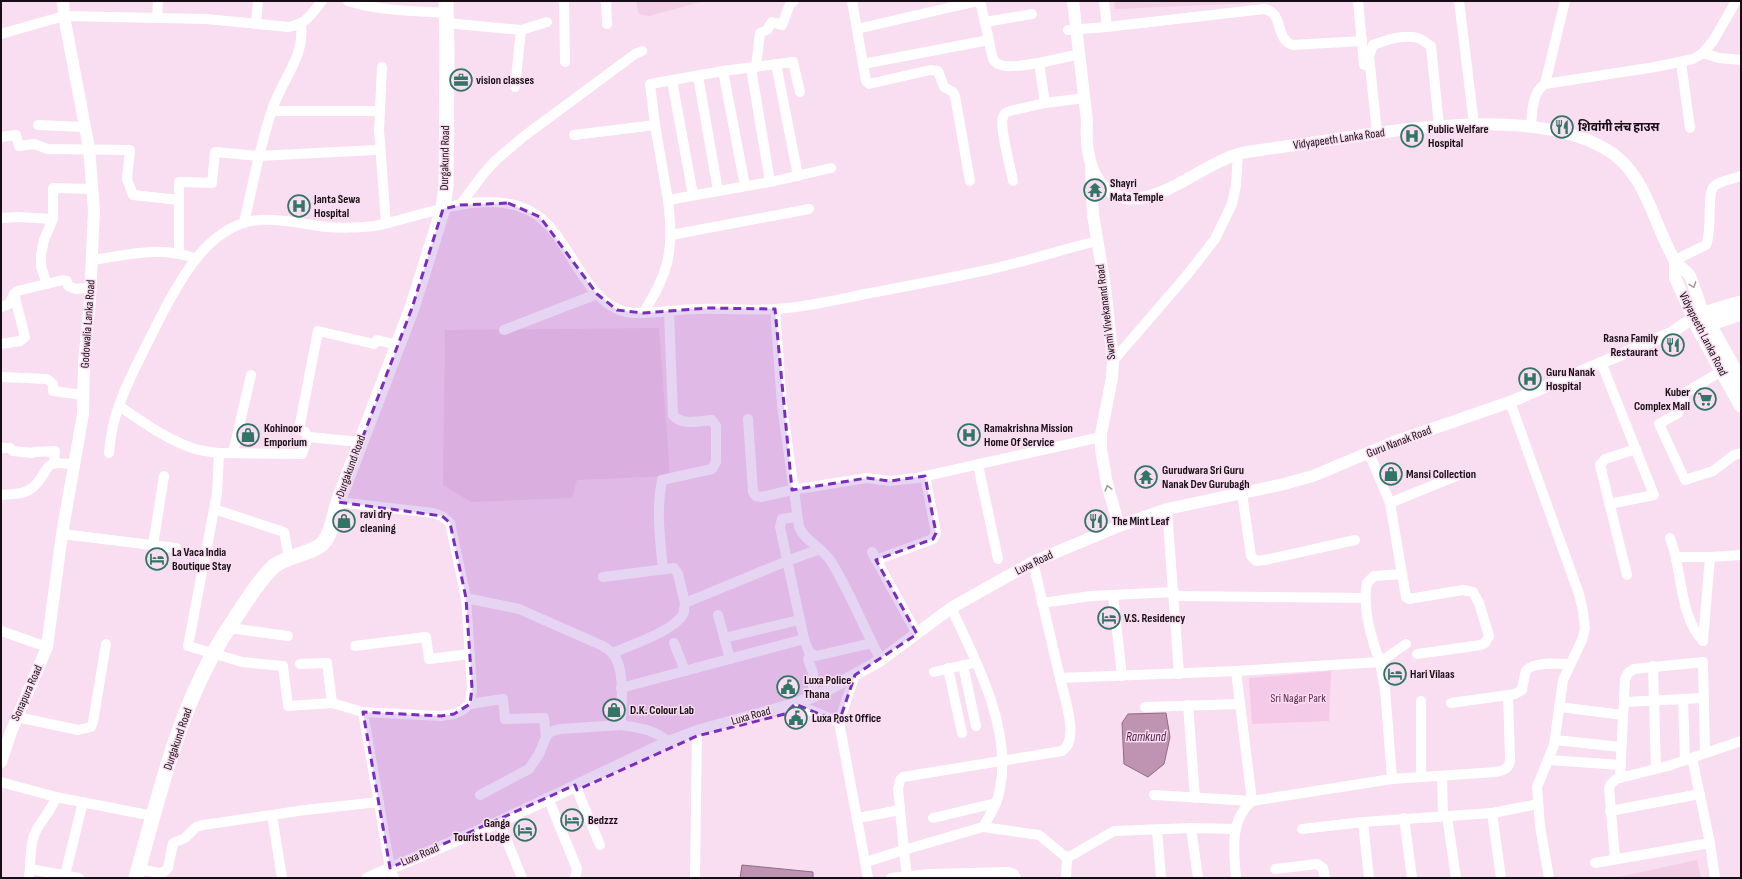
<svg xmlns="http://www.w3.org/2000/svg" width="1742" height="879" font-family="'Sofia Sans Condensed','Noto Sans Devanagari',sans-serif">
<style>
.built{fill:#f2cfe7}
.green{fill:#f5c9e8}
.water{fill:#be94b2;stroke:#8c6c83}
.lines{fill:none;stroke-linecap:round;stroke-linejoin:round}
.minor{stroke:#fff;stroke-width:10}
.tertiary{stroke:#fff;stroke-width:12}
.primary{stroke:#fff;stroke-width:15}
.oneway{stroke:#a29fa1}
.marked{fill:#7b2cbf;fill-opacity:0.2;stroke:#7b2cbf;stroke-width:3;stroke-dasharray:8 5;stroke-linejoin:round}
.labels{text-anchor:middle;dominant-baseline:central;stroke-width:3;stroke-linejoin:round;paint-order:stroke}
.poi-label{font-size:12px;font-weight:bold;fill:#170e15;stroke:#f9ddf0;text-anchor:start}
.street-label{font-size:12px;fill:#170e15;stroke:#f9ddf0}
.park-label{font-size:12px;fill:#5f2a52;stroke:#f9ddf0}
.water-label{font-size:13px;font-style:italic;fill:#4f1c44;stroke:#f9ddf0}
</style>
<rect width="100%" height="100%" fill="#f9ddf0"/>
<g class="built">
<polygon points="636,1 704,1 649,16 639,14"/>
<polygon points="1114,1 1252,1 1253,3 1115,9"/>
<polygon points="659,328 670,476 577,480 572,498 471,502 443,485 445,330"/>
<polygon points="1697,860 1701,878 1614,878"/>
</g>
<polygon class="green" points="1331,671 1329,721 1252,724 1249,678"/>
<g class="water">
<polygon points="1166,713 1170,737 1164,764 1148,777 1124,764 1122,723 1128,714"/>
<polygon points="742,865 813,872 813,878 740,878"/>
</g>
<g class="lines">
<g class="minor">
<path d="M 348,1 C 379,11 413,11 446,13"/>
<polyline points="564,1 565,62"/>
<polyline points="606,1 607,24"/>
<path d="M 852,1 L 863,64 L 989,40 C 990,46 991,53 993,59 C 999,72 1027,64 1039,63 L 1045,103 L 1077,99"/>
<polyline points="980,1 989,40"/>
<polyline points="1104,1 1107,27"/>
<polyline points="1358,1 1364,65"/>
<polyline points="1459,1 1474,124"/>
<polyline points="157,18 158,1"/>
<polyline points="985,22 1032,14"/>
<polyline points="446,23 521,30 515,87"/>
<polyline points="256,24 258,1"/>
<polyline points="857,29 978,1"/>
<polyline points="521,30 547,22"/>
<path d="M 1068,30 L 1107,27 L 1264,9 C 1284,12 1274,37 1292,45 L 1362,41"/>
<path d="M 1,34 L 64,16 L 206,19 L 289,27 C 308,22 310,16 322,1"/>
<polyline points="1703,53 1719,58 1741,60"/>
<polyline points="1681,62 1690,128"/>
<polyline points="1039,63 1071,56"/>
<polyline points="776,64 798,176"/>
<polyline points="863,64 866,81 869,84 930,70 938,71 944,87 953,92 955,96 970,181"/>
<polyline points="382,67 379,130 386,223"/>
<polyline points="756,67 760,33 767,30 772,22 782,25 790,4 794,1"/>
<polyline points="751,68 770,182"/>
<polyline points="723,71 745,186"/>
<polyline points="698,76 718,191"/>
<polyline points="672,81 693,195"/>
<polyline points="1545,84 1565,1"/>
<polyline points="272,111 380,111"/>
<polyline points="38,125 84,127"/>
<path d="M 1531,127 C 1532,113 1532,92 1545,84 L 1655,67 L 1693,59 L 1703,53 L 1713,41 L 1736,1"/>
<path d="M 1377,133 L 1369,56 L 1373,45 C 1386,40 1403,34 1418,38 C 1422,39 1427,44 1431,46 L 1439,126"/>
<polyline points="574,135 655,125"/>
<polyline points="1,137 16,135 19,146 34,144 48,149 130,150 127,179 133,195 179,200"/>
<path d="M 1013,181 C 1011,169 999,126 1003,117 C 1004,113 1006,112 1010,111 L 1045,103"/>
<polyline points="668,200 655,125 650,84 723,71 793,62 800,92"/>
<polyline points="460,205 484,173 496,160 523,137 635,54 642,51"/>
<polyline points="1,218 18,217 53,219"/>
<path d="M 244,223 C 253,184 260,144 273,107 C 283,78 305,57 301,24"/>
<polyline points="671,235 809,209"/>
<polyline points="179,254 179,182 212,183 215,152 259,156 375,150"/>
<path d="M 92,260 C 126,255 163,245 196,259"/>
<path d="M 1675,260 L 1706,245 C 1713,230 1706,194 1714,186 C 1721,180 1733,179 1741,176"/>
<polyline points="47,284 41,267 41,255 44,240 53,219 53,188 93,189"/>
<polyline points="1,307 9,304 14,294 17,291 63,280 67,281 68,286 76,289 91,287"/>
<path d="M 775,309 L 782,405 L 799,527 C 805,541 821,547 830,560 C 850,591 863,627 881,660"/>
<path d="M 643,313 C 670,272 674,248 668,200 L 775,181 L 831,168"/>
<polyline points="504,330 597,294"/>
<polyline points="1,344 20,341 25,337 14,294"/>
<polyline points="1113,361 1187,275 1215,239 1232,204 1236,185 1238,154"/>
<polyline points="1601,362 1654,495 1609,504"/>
<polyline points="1722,371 1686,392 1678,413 1659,424 1685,480 1713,471 1734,455 1741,453"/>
<polyline points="1,377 47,379 53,384 53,391 83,395"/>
<polyline points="1510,402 1579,594 1583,611 1585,628 1582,640 1563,680 1554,745 1537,787 1540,826 1549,878"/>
<path d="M 119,406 C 143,422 167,440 195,449 C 202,451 211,452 219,453 L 217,494 L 188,646 L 242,662 L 283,666 L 288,706 L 332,703 L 363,712 L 441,716 L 454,714 L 463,710 L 470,704 L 472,688 L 466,598"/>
<polyline points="748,419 753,492 756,496 761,497 792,490 867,478 890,481 917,478 1101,437"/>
<polyline points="360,442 308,437 305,432 299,429 318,331 374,344 377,340 397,345"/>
<polyline points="1,448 10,448 13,451 32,453 34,452 55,451 54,463"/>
<path d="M 109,453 C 110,442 112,429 115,418 C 123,390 138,362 151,336 C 164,310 178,282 196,259 C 207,244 225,229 243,223 C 268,215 301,224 326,227 C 342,228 358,228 374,226 C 423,217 482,187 530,211 C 571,231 583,310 633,313 C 655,314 677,309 698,309 C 724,308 750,311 776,309 C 810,307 843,298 876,292 C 913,285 950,278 987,270 C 1024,262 1060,250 1097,241"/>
<polyline points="219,453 302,454 308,437"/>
<polyline points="233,453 251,375"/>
<path d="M 1369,453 L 1390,503 L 1402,574 L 1374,576 L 1367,583 C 1362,608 1371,638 1380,662 L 1406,644"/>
<polyline points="978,465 998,559"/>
<polyline points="1242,493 1251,556 1256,561 1265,560 1355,540"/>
<path d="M 1,495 C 10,494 21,495 29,490 C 52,476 37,457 74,465"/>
<path d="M 338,502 L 433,513 L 442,516 L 450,523 L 466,598 L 519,609 L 603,646 C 606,648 611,651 613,654 C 626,669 621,706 621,725 C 638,728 655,729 668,742"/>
<polyline points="1390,503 1456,476"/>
<polyline points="214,509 284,532 289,558"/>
<polyline points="1167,509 1179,674"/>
<polyline points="796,517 782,519 780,527 804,639"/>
<polyline points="62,534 176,548"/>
<path d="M 1670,538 C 1672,545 1675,551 1676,559 C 1682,585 1683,620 1703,641"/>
<polyline points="153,545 164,476"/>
<polyline points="872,552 917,634"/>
<polyline points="1676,557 1710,557 1741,555"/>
<polyline points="876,560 933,539 936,533 925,476"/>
<polyline points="1033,562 1060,678 1236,671"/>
<path d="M 663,569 C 660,539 656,510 662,480 L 712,469 L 716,462 L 716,426 L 712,420 C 700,421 681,426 673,415 L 669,311"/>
<polyline points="1402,574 1406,597 1409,599 1463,590 1473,592 1479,603 1489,636 1485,643 1481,645 1417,654"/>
<polyline points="1627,575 1600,465 1605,459 1636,449"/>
<polyline points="603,577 674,568 678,574 685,603"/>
<polyline points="1113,595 1122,676"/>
<polyline points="1174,596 1366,598"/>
<polyline points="1042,603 1091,596 1174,592"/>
<polyline points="718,615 730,659"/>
<polyline points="229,628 288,636"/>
<polyline points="1,631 47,647"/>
<polyline points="724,638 799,620"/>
<polyline points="1703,641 1710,557"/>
<polyline points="674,643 685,671"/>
<polyline points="355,646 426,637 429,659 470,654"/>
<path d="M 613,653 C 630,645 678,630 684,612 C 684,609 684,606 685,603 L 787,561 L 820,549"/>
<polyline points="808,659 813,673 813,697"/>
<polyline points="300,664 327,663 332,703"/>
<polyline points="963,665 976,726"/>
<polyline points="1653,666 1656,769"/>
<polyline points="948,668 962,733"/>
<polyline points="934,672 969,664"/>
<polyline points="855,675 839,722 868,878"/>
<polyline points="621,688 804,639 809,652 816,656 872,643"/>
<path d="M 1508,695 L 1515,694 L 1522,690 C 1523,684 1524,677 1526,671 C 1532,661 1559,664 1570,664"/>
<polyline points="1683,699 1685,760"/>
<polyline points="1624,702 1704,698"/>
<polyline points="470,704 503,699 505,719 544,718 546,737"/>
<polyline points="795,704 839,722"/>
<polyline points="1188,705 1195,798"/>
<polyline points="1145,707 1240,704"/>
<polyline points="1559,707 1623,715"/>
<polyline points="363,712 390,868 394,878"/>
<polyline points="17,717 78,730 91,727 93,722 106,644"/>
<polyline points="1555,740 1621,747"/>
<polyline points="1692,758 1710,843 1715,878"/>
<polyline points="1549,760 1621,765"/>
<polyline points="1442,776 1443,816"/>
<polyline points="1421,777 1421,701"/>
<polyline points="1620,778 1625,679 1628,673 1634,669 1703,662 1705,753"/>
<polyline points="1,782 56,797 153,816"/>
<polyline points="575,785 600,845"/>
<polyline points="480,795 529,769 539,754 546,737 550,732 560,729 621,725"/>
<polyline points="1154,795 1252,801 1236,671 1380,662 1385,689 1392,779"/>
<polyline points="548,798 577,869 575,878"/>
<polyline points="1610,811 1700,794"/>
<polyline points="1492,813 1501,878"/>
<polyline points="272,815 282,878"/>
<polyline points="1447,816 1456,878"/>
<polyline points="858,818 900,810"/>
<polyline points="933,818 996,803"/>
<polyline points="1404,818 1412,878"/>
<polyline points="501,826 522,878"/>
<polyline points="983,827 1039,835 1067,858 1114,831 1191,828 1236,829"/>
<polyline points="1191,828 1198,878"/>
<polyline points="1302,829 1363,822"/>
<polyline points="1157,830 1161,878"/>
<polyline points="1615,859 1609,788 1611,784 1616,779 1668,766 1741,741"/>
<path d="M 866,862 L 904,850 L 898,789 L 900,780 L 903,777 L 1062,751 C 1080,740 1064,696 1060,678"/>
<polyline points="1595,863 1710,843"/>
<polyline points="30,869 79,878"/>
<polyline points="139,869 159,873 164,872 168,868 173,843 185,838 196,827 203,825 305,810 379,802"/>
<polyline points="1275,869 1317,864 1323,868 1325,878"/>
<polyline points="65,875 83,802"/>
<path d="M 907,876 L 904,850 L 983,827 C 990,815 998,803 1000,788 C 1012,729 976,660 951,608"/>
<path d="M 29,878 C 31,862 29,843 37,829 C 44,817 51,811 56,797"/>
<polyline points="695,878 697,731"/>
<polyline points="891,878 930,874 1008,872 1014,874 1016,878"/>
<polyline points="1066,878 1067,858"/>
<path d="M 1236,878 C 1234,852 1229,820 1252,801 L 1392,779 L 1496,772 C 1505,770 1510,768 1510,758 L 1508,695 L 1451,703"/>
<polyline points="1369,878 1363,822 1492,813 1538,804"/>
</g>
<g class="tertiary">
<path d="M 1073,1 L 1087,121 C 1085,150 1090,191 1126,198 C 1161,204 1203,164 1238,154 C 1245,152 1253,151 1261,150 C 1279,147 1298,145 1316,142 C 1396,130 1530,106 1604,148 C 1646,171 1652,221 1674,259 C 1678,266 1686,270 1690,276 C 1695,288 1699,301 1703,314"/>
<polyline points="1091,168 1093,215 1105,286 1113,361 1112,378 1101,434 1101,449 1107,484 1119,526"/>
<polyline points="1,762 11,732 47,647 62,534 83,414 84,362 90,299 94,210 89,148 64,16 63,1"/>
<polyline points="368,878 499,822 668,742 697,731 795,704 824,692 881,660 951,608 1033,562 1119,526 1167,509 1284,484 1313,476 1394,442 1510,402 1671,333 1693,318 1675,278 1675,260"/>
</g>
<g class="primary">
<polyline points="1741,303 1703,314 1693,318 1741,405"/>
<polyline points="1703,314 1741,382"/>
<polyline points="1700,327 1741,313"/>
<path d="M 136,878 C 160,792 180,701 230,626 C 242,608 257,582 273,567 C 287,555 314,554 324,542 C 332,532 334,515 338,502 L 412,308 L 443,209 L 446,185 L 447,50 L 446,1"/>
</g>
</g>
<defs><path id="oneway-chevron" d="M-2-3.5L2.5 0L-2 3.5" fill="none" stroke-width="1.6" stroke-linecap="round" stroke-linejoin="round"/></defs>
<g class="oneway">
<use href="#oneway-chevron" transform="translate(1693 285) rotate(70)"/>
<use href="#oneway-chevron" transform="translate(1108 488) rotate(-105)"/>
</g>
<path class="marked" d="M 508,203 L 540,217 L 597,294 L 617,310 L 643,313 L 708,308 L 775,309 L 792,490 L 867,478 L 890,481 L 925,476 L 936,533 L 933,539 L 876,560 L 917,634 L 855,675 L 839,722 L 795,704 L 785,714 L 697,736 L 577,790 L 575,785 L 390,868 L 363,712 L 441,716 L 454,714 L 470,704 L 472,688 L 466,598 L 450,523 L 442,516 L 338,502 L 412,308 L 443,209 L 460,205 Z"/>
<defs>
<g id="office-ring" transform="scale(1.15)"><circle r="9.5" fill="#f9ddf0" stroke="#327465" stroke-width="1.5"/><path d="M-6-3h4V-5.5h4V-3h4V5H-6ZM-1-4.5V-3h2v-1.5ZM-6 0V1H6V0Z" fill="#327465"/></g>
<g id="restaurant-ring" transform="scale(1.15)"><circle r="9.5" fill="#f9ddf0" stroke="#327465" stroke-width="1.5"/><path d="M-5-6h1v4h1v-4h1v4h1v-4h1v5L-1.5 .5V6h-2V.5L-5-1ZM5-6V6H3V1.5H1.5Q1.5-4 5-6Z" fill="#327465"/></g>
<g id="hospital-ring" transform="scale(1.15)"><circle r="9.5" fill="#f9ddf0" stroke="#327465" stroke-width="1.5"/><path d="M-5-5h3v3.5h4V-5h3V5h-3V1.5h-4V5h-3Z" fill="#327465"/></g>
<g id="temple-ring" transform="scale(1.15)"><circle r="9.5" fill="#f9ddf0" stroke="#327465" stroke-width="1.5"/><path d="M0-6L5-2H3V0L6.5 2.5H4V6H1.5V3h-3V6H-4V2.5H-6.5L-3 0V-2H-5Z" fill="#327465"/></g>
<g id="supermarket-ring" transform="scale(1.15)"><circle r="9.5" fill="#f9ddf0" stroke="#327465" stroke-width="1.5"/><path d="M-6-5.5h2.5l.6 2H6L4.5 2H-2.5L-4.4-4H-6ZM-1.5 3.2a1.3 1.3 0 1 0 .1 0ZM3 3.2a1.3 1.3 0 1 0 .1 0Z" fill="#327465"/></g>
<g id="shop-ring" transform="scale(1.15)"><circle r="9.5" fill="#f9ddf0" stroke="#327465" stroke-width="1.5"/><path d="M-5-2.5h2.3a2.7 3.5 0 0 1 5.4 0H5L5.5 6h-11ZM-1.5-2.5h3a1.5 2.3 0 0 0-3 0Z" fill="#327465"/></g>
<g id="hotel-ring" transform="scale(1.15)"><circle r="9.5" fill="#f9ddf0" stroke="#327465" stroke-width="1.5"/><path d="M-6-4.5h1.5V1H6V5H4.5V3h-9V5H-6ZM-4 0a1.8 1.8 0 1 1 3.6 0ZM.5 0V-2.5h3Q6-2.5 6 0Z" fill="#327465"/></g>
<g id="civic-ring" transform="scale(1.15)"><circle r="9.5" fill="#f9ddf0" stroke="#327465" stroke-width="1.5"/><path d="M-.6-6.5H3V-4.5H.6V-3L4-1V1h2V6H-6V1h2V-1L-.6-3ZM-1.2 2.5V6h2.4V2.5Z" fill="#327465"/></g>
</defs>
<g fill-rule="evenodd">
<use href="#office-ring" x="461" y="80"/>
<use href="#restaurant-ring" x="1562" y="127"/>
<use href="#hospital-ring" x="1412" y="136"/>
<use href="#temple-ring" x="1095" y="190"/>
<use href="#hospital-ring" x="299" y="206"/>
<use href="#restaurant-ring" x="1673" y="345"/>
<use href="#hospital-ring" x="1530" y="379"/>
<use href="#supermarket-ring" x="1705" y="399"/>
<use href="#shop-ring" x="248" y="435"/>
<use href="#hospital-ring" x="969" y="435"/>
<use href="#shop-ring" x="1391" y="474"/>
<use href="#temple-ring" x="1146" y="477"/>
<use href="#shop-ring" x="344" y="521"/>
<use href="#restaurant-ring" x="1096" y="521"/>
<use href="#hotel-ring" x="157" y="559"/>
<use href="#hotel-ring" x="1109" y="618"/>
<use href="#hotel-ring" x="1395" y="674"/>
<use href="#civic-ring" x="788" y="687"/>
<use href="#shop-ring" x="614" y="710"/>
<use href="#civic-ring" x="796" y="718"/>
<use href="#hotel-ring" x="572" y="820"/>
<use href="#hotel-ring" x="525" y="830"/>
</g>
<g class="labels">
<g class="poi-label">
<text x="476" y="80">vision classes</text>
<text x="1578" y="127">शिवांगी लंच हाउस</text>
<text x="1428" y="129">Public Welfare<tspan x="1428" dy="14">Hospital</tspan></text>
<text x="1110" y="183">Shayri<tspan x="1110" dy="14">Mata Temple</tspan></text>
<text x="314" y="199">Janta Sewa<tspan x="314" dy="14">Hospital</tspan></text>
<text x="1658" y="338" text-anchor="end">Rasna Family<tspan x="1658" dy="14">Restaurant</tspan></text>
<text x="1546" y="372">Guru Nanak<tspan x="1546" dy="14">Hospital</tspan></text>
<text x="1690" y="392" text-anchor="end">Kuber<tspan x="1690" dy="14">Complex Mall</tspan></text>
<text x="264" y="428">Kohinoor<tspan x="264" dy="14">Emporium</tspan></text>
<text x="984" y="428">Ramakrishna Mission<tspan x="984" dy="14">Home Of Service</tspan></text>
<text x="1162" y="470">Gurudwara Sri Guru<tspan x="1162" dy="14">Nanak Dev Gurubagh</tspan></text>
<text x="1406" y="474">Mansi Collection</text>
<text x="360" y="514">ravi dry<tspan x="360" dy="14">cleaning</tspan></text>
<text x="1112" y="521">The Mint Leaf</text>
<text x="172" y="552">La Vaca India<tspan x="172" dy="14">Boutique Stay</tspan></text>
<text x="1124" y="618">V.S. Residency</text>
<text x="1410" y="674">Hari Vilaas</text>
<text x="804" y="680">Luxa Police<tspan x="804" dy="14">Thana</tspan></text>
<text x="630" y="710">D.K. Colour Lab</text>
<text x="812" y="718">Luxa Post Office</text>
<text x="588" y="820">Bedzzz</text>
<text x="510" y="823" text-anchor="end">Ganga<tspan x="510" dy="14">Tourist Lodge</tspan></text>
</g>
<g class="street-label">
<text transform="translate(1339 139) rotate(-8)">Vidyapeeth Lanka Road</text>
<text transform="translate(445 158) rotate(-89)">Durgakund Road</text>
<text transform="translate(1106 312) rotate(-97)">Swami Vivekanand Road</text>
<text transform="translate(88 324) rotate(-86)">Godowalia Lanka Road</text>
<text transform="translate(1703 334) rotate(63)">Vidyapeeth Lanka Road</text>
<text transform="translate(1399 442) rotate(-21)">Guru Nanak Road</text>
<text transform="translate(351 466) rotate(-70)">Durgakund Road</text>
<text transform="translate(1034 563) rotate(-26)">Luxa Road</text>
<text transform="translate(27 693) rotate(-66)">Sonapura Road</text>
<text transform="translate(751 716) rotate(-16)">Luxa Road</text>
<text transform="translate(178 739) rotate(-71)">Durgakund Road</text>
<text transform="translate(420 855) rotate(-23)">Luxa Road</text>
</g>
<g class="park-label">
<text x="1298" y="698">Sri Nagar Park</text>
</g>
<g class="water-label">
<text x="1146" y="737">Ramkund</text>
</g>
</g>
<rect width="1742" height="879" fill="none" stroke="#170e15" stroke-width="4"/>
</svg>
